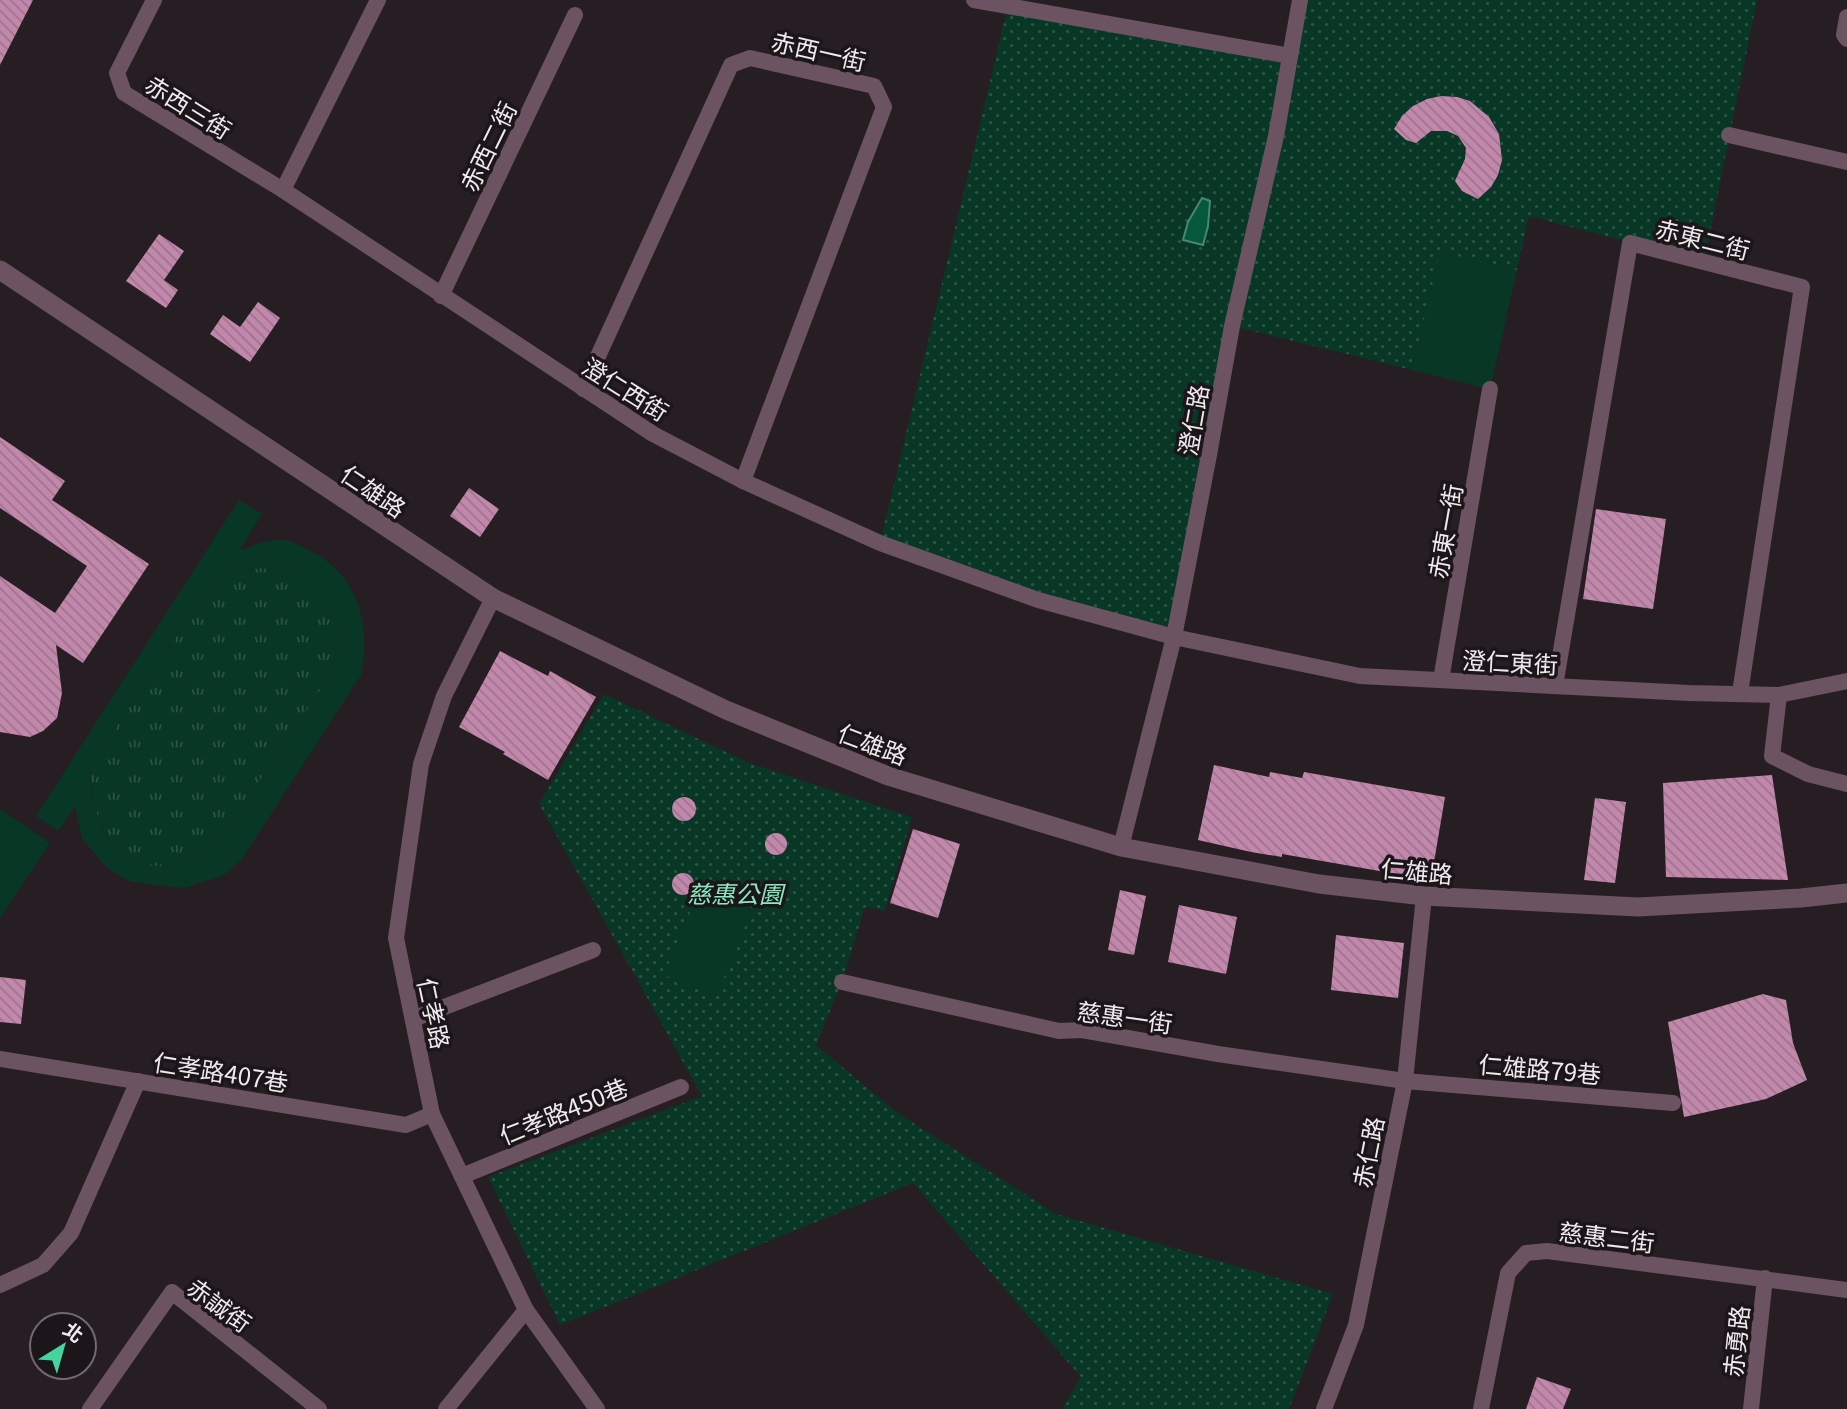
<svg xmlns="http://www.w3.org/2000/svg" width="1847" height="1409" font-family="Georgia,'Noto Sans TC',serif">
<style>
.grass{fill:url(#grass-tufts)}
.park{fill:url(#park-dots)}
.pitch{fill:#083726;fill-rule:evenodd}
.water{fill:#06583d;stroke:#4c8472;stroke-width:2}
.building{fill:url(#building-back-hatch)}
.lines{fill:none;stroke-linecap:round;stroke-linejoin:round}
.minor{stroke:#6b5361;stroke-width:16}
.tertiary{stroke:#6b5361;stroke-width:19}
.labels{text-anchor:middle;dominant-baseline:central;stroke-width:7;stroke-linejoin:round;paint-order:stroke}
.street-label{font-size:24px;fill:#efeaed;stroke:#1c1519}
.park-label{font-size:24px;font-style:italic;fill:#86ebbf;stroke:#1c1519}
</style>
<defs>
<pattern id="grass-tufts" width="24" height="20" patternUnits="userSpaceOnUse" patternTransform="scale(1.75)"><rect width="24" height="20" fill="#083726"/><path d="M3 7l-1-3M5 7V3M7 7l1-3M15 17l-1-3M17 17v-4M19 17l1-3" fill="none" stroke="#2c5446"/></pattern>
<pattern id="park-dots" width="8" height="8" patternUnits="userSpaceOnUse" patternTransform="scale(1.75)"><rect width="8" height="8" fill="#083726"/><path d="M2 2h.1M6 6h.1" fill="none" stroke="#2c5446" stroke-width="1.8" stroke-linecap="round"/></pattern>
<pattern id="building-back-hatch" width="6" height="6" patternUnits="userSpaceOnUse" patternTransform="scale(1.75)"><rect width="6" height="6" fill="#c288ab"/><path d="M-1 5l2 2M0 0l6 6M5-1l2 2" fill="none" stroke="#9d748d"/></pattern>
</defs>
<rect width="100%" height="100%" fill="#261e22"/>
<path class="grass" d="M 261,568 L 284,570 L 307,580 L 330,603 L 339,627 L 335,652 L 331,674 L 217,845 C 202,853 185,865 168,866 C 108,872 91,814 90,766 L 217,576 L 239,570 Z"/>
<g class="park">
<polygon points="1300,0 1757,0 1704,262 1529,216 1490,389 1236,327 1174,637 880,543 1008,6 1289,56"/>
<polygon points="604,694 747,762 912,817 885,911 865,907 842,982 816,1045 896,1112 1056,1214 1333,1294 1289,1409 1062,1409 1081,1377 913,1183 560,1325 488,1177 702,1096 539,804"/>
</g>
<g class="pitch">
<polygon points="1440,252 1517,270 1490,389 1412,370"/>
<path d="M 239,500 L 262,514 L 240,550 C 251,547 265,540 277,540 C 290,539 301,546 313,552 C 359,577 371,625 361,675 L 242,859 L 224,875 L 184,888 L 131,882 L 108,869 L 82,839 L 75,806 L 58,831 L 36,816 ZM 261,568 L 284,570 L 307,580 L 329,603 L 339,627 L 335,652 L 331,674 L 217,845 C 202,853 185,865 168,866 C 108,872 90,814 90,766 L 217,576 L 239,570 Z"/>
<polygon points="0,809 50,843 0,918"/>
<polygon points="700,889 752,910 716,997 664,975"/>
</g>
<polygon class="water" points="1202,198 1210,201 1208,226 1203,245 1183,240 1188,222"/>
<g class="building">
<polygon points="0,0 33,0 0,65"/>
<polygon points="1441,96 1457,97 1470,101 1489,117 1499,134 1502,160 1498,175 1491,187 1478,199 1462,191 1455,181 1465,159 1466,148 1458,136 1447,131 1431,131 1416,143 1406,140 1394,129 1402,116 1413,106 1427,99"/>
<polygon points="159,234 184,251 164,280 178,290 166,308 126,281"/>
<polygon points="258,302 280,318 250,362 210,334 223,315 240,327"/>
<polygon points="0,437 65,481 52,500 149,564 83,663 56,645 62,693 57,718 43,731 30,737 0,732 0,576 55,613 87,566 0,508"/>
<polygon points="469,488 499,509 480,537 450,516"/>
<polygon points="1596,509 1666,519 1653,609 1583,599"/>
<polygon points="500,651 548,676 550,671 596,697 548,780 503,754 505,752 459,727"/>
<polygon points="1214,765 1269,777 1270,772 1302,778 1304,772 1445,797 1431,880 1282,854 1282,857 1251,852 1198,840"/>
<polygon points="1772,775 1788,880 1666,877 1663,783"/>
<circle cx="684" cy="809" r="12"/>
<polygon points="1595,798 1626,802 1615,883 1584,880"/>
<polygon points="913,829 960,844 938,918 890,903"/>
<circle cx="776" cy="844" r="11"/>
<circle cx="683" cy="884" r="11"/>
<polygon points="1120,890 1146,896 1134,955 1108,950"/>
<polygon points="1179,905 1237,917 1226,974 1168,962"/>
<polygon points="1336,935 1404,943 1398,998 1331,990"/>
<polygon points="0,977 26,980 21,1024 0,1022"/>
<polygon points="1763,994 1786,1000 1793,1043 1807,1080 1766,1099 1684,1117 1668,1022"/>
<polygon points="1537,1377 1571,1389 1563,1409 1526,1409"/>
</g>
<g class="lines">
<g class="minor">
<polyline points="154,0 117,73 124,93 283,190"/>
<polyline points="378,0 283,190 653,434 743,481 880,543 1038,600 1174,637 1360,676 1689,693 1779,695 1847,681"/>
<polyline points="974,0 1290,56"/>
<polyline points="1847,17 1844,35 1847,39"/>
<polyline points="1729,135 1847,162"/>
<polyline points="441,296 575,15"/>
<polyline points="583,389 731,65 750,58 874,86 884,107 743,481"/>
<polyline points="493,598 444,696 421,764 396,938 432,1114 526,1310 597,1409"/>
<polyline points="1441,680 1490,389"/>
<polyline points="1555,686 1630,243 1802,287 1740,693"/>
<polyline points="1779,695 1772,756 1808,774 1847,784"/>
<polyline points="1121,847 1174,637 1209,455 1232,326 1276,136 1300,0"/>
<polyline points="842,982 1059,1031 1082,1030 1218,1054 1405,1081 1673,1103"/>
<polyline points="413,1019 593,950"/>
<polyline points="0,1059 406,1125 432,1114"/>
<polyline points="462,1176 681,1087"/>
<polyline points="0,1285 43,1265 71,1233 138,1081"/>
<polyline points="90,1409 172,1292 319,1409"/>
<polyline points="446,1409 526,1310"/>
<polyline points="1324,1409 1356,1325 1405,1081 1424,896"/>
<polyline points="1481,1409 1508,1273 1526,1253 1547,1251 1847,1290"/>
<polyline points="1751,1409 1765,1278"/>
</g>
<polyline class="tertiary" points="0,270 493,598 726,710 888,776 1121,847 1319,884 1424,896 1638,907 1801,898 1847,893"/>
</g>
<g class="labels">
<g class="street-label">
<text transform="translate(819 50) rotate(13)">赤西一街</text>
<text transform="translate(189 106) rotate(32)">赤西三街</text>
<text transform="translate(487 146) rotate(-64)">赤西二街</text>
<text transform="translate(1703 238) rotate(14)">赤東二街</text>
<text transform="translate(626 388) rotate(32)">澄仁西街</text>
<text transform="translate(1192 420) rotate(-80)">澄仁路</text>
<text transform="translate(374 490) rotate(34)">仁雄路</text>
<text transform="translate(1444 531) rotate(-80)">赤東一街</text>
<text transform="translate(1510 661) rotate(3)">澄仁東街</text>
<text transform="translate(873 743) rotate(21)">仁雄路</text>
<text transform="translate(1417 870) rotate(5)">仁雄路</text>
<text transform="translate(435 1013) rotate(78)">仁孝路</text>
<text transform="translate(1125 1016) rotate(8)">慈惠一街</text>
<text transform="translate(1540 1068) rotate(5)">仁雄路79巷</text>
<text transform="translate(221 1071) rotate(9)">仁孝路407巷</text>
<text transform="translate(563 1110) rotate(-22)">仁孝路450巷</text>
<text transform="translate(1367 1152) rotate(-79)">赤仁路</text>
<text transform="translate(1607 1236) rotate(7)">慈惠二街</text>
<text transform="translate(220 1304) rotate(36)">赤誠街</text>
<text transform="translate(1735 1341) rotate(-84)">赤勇路</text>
</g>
<g class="park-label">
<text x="735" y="892">慈惠公園</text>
</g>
</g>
<g transform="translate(63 1346) rotate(37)"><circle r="33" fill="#1c1519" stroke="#706a6e" stroke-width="2"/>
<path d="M0-5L12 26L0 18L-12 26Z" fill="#46d49e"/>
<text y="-10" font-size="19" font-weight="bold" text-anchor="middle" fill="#efeaed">北</text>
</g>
</svg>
